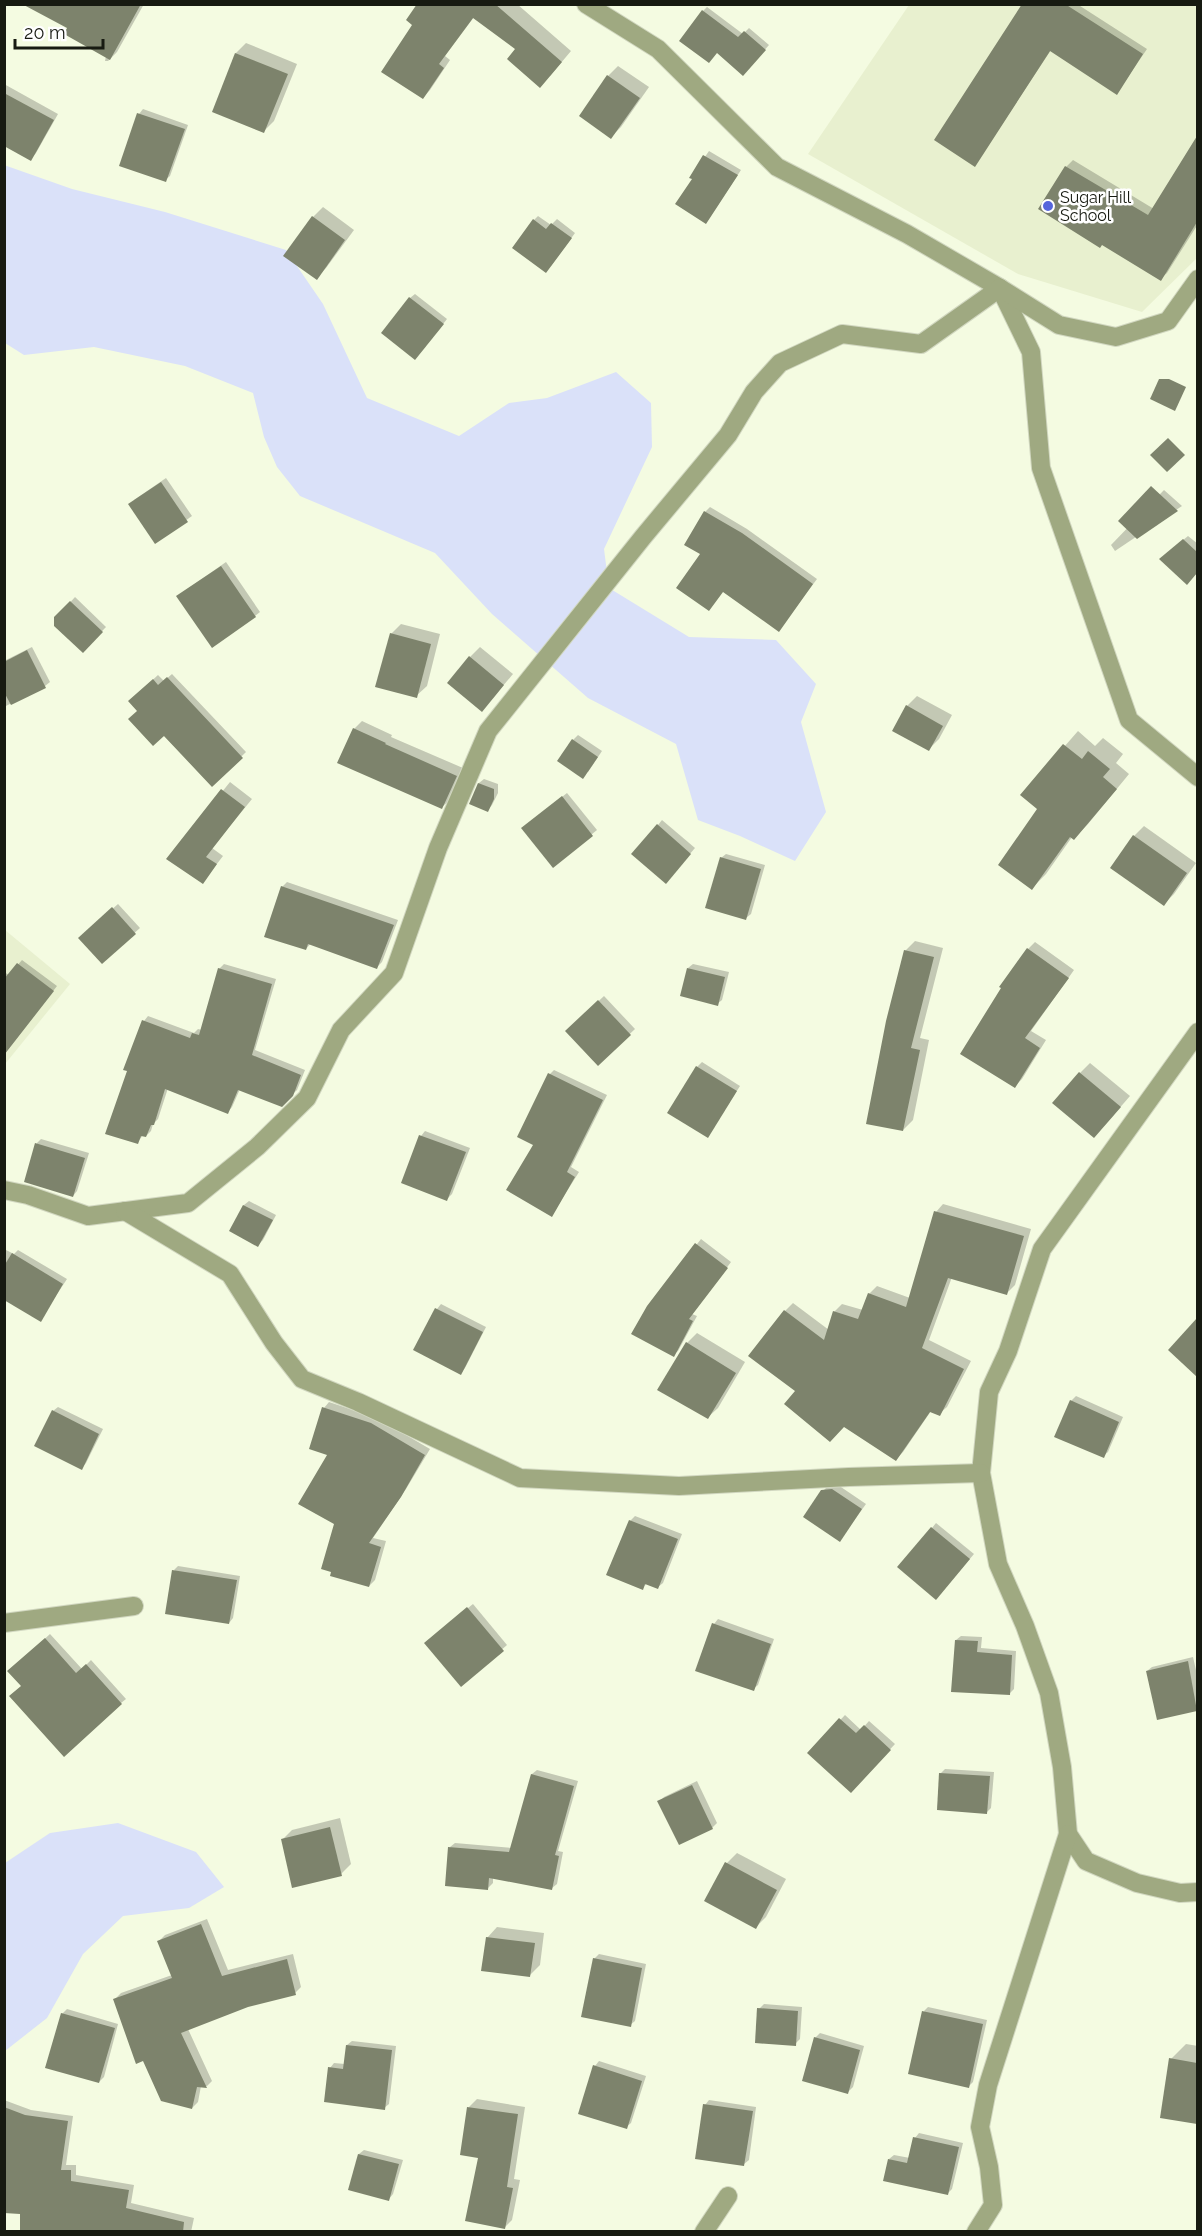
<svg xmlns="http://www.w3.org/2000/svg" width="1202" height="2236" font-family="Raleway,sans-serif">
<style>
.built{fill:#e8f0cf}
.green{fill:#dae1f9}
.shadow{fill:#0003}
.building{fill:#7d836c}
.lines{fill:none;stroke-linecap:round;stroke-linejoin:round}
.minor-casing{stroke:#d1d7c0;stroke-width:20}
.minor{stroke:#9fa981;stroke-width:18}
.poi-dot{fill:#5565dc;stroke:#fff;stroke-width:2}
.labels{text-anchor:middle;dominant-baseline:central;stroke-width:5;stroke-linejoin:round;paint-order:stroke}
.poi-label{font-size:16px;fill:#171a11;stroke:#fff;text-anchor:start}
</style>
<rect width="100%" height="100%" fill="#f4fbe1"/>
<g class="built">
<polygon points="909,5 1197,5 1197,258 1142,312 1018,274 808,154"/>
<polygon points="5,930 70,984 5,1064"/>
</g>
<g class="green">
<polygon points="4,165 72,189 165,212 286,250 323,304 367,398 459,436 509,403 547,398 616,372 651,403 652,447 604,549 609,588 689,637 776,640 816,684 801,722 826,812 795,861 740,836 698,820 676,744 588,698 492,614 435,553 300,496 277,467 264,437 253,393 185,366 94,347 24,355 5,343"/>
<polygon points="118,1823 196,1852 224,1887 189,1908 123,1916 83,1954 47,2018 5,2051 5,1863 50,1833"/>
</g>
<g class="shadow">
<polygon points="25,4 144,4 117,52 108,61 105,61 106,56 69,28"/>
<polygon points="469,4 517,4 571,51 550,76 518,49 474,17 445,56 450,60 430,90 423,98 414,24"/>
<polygon points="1023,4 1077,4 1147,49 1117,93 1051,50 975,165"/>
<polygon points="707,7 743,34 749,28 769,45 748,69 703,11"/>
<polygon points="246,43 297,64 274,121 264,131 214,111 236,53"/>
<polygon points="618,66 649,87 621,127 611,137 608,76"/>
<polygon points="4,84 58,114 36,153 31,159 4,145"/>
<polygon points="143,109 188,125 170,176 165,180 139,114"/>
<polygon points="1198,140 1198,224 1167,273 1160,279 1066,167 1073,160 1154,209"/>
<polygon points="709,151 741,170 706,223 694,179 691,177"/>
<polygon points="323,207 354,230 326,268 316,278 313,217"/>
<polygon points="538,216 551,225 557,219 575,233 551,266 534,220"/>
<polygon points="415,294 447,319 420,353 410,298"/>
<polygon points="166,478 192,516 155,542 134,500"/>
<polygon points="1164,490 1182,506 1115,551 1111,545"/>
<polygon points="710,507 747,529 817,579 779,630 723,591 702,553 705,512"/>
<polygon points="1188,536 1198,544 1198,572 1187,583 1165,555"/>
<polygon points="226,562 260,612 255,616 183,592"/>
<polygon points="75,597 106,627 83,651 56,618"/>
<polygon points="401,624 440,634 427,686 416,696 391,634"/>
<polygon points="32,647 50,682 45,686 4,707 4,661"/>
<polygon points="480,647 513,674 491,700 470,657"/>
<polygon points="172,674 246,752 212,785 130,701 158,675 164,681"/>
<polygon points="917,696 952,715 939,739 929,749 907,706"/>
<polygon points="362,721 392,735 391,737 463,768 450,800 442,807 354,729"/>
<polygon points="1078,731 1095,746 1103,738 1123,754 1116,763 1129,774 1088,824 1074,838 1072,837 1046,874 1032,888 1039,809 1022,795"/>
<polygon points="578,735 602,751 588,772 573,740"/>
<polygon points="484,779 498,784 498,793 492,805 488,810 471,803 479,783"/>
<polygon points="230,782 252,799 212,848 223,856 203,882 168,859"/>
<polygon points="567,793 597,830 553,866 528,824"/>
<polygon points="662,820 695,848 670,877 658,825"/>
<polygon points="1144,826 1196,863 1174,894 1164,904 1134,836"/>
<polygon points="726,854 765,865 751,914 746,918 721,858"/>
<polygon points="287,882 398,920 382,962 377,967 311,943 306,949 282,887"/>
<polygon points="118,904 140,928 102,962 80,938"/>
<polygon points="915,941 943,948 920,1038 929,1040 913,1120 903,1130 905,951"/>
<polygon points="1035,942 1074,970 1031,1031 1046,1040 1022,1079 1015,1086 1028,949"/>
<polygon points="22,960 57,986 4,1055 4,972 9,975"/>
<polygon points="224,964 276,979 255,1050 305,1070 297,1090 281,1105 240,1089 232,1107 228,1112 168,1088 158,1119 153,1124 151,1131 146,1136 143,1135 137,1143 144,1021 148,1016 194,1033 198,1029 202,1030 219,969"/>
<polygon points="693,964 729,972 722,1000 717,1004 688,968"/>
<polygon points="604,996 635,1029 598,1064 567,1031"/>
<polygon points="702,1062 740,1086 708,1136 697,1067"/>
<polygon points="1090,1063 1130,1096 1104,1126 1080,1073"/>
<polygon points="554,1070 607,1095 571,1167 579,1172 552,1215 535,1144 550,1074"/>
<polygon points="425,1131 470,1148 452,1194 447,1199 403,1182 421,1136"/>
<polygon points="41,1139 89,1153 77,1191 73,1196 25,1181 37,1143"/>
<polygon points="249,1201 276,1215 263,1240 258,1245 231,1231 244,1205"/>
<polygon points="943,1204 1031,1229 1015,1285 1007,1293 952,1277 929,1340 971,1361 947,1407 939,1414 931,1411 903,1452 896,1459 797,1391 785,1311 793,1303 829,1330 834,1312 842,1304 863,1310 869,1294 877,1286 910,1298 936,1212"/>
<polygon points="701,1239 731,1262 692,1314 697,1316 678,1351 673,1355 648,1307"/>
<polygon points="4,1249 14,1254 18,1250 67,1279 40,1320 4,1299"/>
<polygon points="441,1304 486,1327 465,1368 461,1373 415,1350 437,1309"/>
<polygon points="1198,1320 1198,1375 1170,1350"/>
<polygon points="697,1333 745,1362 718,1408 707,1418 687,1343"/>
<polygon points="1076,1396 1123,1417 1108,1452 1103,1456 1071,1401"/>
<polygon points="329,1402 377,1418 430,1449 406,1489 373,1538 386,1541 375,1580 369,1586 335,1524 324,1408"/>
<polygon points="58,1407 103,1429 86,1463 82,1468 53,1411"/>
<polygon points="838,1485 866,1504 840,1540 823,1491 828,1486"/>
<polygon points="635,1516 682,1534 663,1583 658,1587 647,1583 643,1588 630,1521"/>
<polygon points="936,1523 974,1554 941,1593 932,1528"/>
<polygon points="178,1566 240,1576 233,1618 229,1623 174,1570"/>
<polygon points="473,1604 507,1645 461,1685 431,1638"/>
<polygon points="718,1619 774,1639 758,1685 753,1689 714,1624"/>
<polygon points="50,1634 82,1669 91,1660 126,1699 121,1703 23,1685 14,1667"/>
<polygon points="961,1636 982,1637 981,1648 1016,1651 1014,1689 1009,1694 956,1640"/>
<polygon points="1193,1657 1198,1679 1198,1709 1158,1718 1147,1671 1152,1667"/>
<polygon points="845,1715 861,1730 869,1721 895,1744 851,1791 809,1753"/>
<polygon points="945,1769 994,1772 991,1808 987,1812 940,1774"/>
<polygon points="537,1770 578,1781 558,1851 563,1852 557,1884 552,1888 493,1877 493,1883 488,1888 450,1847 455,1843 512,1848 532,1774"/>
<polygon points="697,1781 717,1823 712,1828 679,1843 659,1802 664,1797"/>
<polygon points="340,1818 351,1864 341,1874 282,1840 292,1830"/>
<polygon points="737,1853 786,1879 766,1917 756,1927 706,1900 727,1863"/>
<polygon points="207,1919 228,1970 293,1954 301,1987 295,1993 247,2006 188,2029 212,2081 207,2086 201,2086 198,2102 192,2108 115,1999 121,1993 172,1975 159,1941 165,1935"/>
<polygon points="497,1927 544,1933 540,1965 530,1975 487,1938"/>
<polygon points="599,1954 646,1964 635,2021 630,2025 594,1959"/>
<polygon points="764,2004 802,2007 800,2039 795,2044 759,2009"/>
<polygon points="928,2007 987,2020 973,2082 969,2086 924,2011"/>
<polygon points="67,2009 118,2024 104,2077 99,2082 62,2014"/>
<polygon points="820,2033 864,2046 853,2087 848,2092 815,2038"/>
<polygon points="352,2041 396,2046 389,2104 384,2108 330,2068 334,2063 345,2064 347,2045"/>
<polygon points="1186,2044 1198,2046 1198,2123 1161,2117 1171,2059"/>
<polygon points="599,2061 646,2076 631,2123 626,2127 595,2066"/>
<polygon points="477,2099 525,2107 514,2179 520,2180 512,2220 504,2228 469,2107"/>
<polygon points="4,2100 31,2110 73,2116 66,2165 76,2165 76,2175 134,2185 131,2203 194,2218 191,2232 21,2232 22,2212 4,2150"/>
<polygon points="709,2100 756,2107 749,2160 744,2164 705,2105"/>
<polygon points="919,2133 963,2143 952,2189 947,2194 889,2159 894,2155 910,2158 915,2138"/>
<polygon points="364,2150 403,2160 393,2194 389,2199 350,2189 359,2154"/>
</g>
<g class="building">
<polygon points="22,4 141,4 110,60 64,34 67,28"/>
<polygon points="417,4 495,4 562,62 540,88 507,59 515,49 473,18 439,64 444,68 423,99 381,72 412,25 406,20"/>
<polygon points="1022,4 1065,4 1143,54 1117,95 1050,51 975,167 934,140"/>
<polygon points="702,10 738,37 744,31 766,50 743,76 717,53 709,63 679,41"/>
<polygon points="235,53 288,74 264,133 212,112"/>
<polygon points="607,75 640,98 611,139 579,116"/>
<polygon points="4,93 54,120 31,161 4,146"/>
<polygon points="137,113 185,129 166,182 119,166"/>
<polygon points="1197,136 1197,222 1161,281 1102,245 1100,248 1038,209 1065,166 1148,215"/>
<polygon points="703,155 738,175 706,224 675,204 692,179 689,178"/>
<polygon points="312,216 345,240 317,280 283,256"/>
<polygon points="533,219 546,229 551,223 572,238 546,273 512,248"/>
<polygon points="409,297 444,324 415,360 381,333"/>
<polygon points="1159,379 1169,379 1186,387 1175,411 1150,399"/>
<polygon points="1168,438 1185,455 1167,472 1150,455"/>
<polygon points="161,482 188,522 155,544 128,504"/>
<polygon points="1151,486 1178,511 1137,539 1118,521"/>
<polygon points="704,511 742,533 813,584 779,632 723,592 709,611 676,588 700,554 684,545"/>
<polygon points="1183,539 1197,552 1197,573 1187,585 1159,559"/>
<polygon points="221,566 256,617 212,648 176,596"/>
<polygon points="70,601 103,632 83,653 54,626 54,617"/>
<polygon points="390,633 431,644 417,698 375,687"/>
<polygon points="27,650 46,688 11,705 4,692 4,662"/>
<polygon points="469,656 504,685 482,712 447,683"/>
<polygon points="167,677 243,758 212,787 164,736 153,746 128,719 137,711 128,701 153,679 158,685"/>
<polygon points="906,705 943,726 929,751 892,731"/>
<polygon points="353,728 386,743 385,744 457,776 442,809 337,763"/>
<polygon points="572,739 598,757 583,779 557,761"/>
<polygon points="1063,744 1082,759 1088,751 1110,769 1103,777 1117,789 1074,840 1070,837 1032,890 998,865 1037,809 1020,795"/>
<polygon points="478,783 494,789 494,799 488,812 469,804"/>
<polygon points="221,789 245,807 206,857 217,864 203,884 166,859"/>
<polygon points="562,796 593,836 553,868 521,828"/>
<polygon points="657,824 691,854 666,884 631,854"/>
<polygon points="1133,835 1187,873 1164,906 1110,868"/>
<polygon points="720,857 761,869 746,920 705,908"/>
<polygon points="281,886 394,925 377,969 308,944 306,950 264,937"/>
<polygon points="112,907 136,934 102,964 78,938"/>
<polygon points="1027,948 1069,978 1025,1038 1040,1048 1015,1088 960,1054 1001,988 999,987"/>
<polygon points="904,950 934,957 911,1048 920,1050 903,1131 866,1124 886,1021"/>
<polygon points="17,963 54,991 4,1055 4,979"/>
<polygon points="218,968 272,984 252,1055 301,1075 293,1096 282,1107 238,1090 228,1114 165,1089 154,1125 151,1125 146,1137 141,1136 138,1144 105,1134 127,1071 123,1070 142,1020 190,1038 192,1033 199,1035"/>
<polygon points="687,968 725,977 718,1006 680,996"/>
<polygon points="598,1000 631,1035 598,1066 565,1031"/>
<polygon points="696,1066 737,1091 708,1138 667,1113"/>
<polygon points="1079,1072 1121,1107 1094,1138 1052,1103"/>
<polygon points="548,1073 603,1100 567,1172 575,1177 552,1217 506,1190 533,1145 517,1137"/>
<polygon points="419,1135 466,1152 447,1201 401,1183"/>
<polygon points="35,1143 85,1158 73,1197 24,1182"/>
<polygon points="243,1205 273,1220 258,1247 229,1231"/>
<polygon points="934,1211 1024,1236 1007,1295 948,1278 922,1348 964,1369 940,1416 930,1412 896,1461 844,1427 830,1442 784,1404 795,1391 748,1356 784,1310 824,1340 833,1311 858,1319 868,1293 906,1307"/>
<polygon points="695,1243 728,1268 689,1319 693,1321 674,1357 631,1334 647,1306"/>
<polygon points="12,1253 63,1284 41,1322 4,1300 4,1266"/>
<polygon points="435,1308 483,1332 461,1375 413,1350"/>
<polygon points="1197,1318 1197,1377 1168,1350"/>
<polygon points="686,1342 736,1373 708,1419 657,1390"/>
<polygon points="1070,1400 1119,1422 1104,1458 1054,1437"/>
<polygon points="322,1407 371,1423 425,1455 401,1497 369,1543 381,1547 369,1587 330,1576 331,1572 321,1569 334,1524 298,1504 327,1455 309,1449"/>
<polygon points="52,1410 99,1434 82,1470 34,1446"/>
<polygon points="832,1489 862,1509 840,1542 803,1517 821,1490"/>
<polygon points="629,1520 678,1539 658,1589 645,1584 643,1590 606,1575"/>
<polygon points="931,1527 970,1559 936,1600 897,1567"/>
<polygon points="172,1570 237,1580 229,1624 165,1614"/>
<polygon points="467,1607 504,1651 461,1687 424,1643"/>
<polygon points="712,1623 771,1644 754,1691 695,1671"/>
<polygon points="45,1638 76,1673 86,1664 122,1704 64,1757 9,1696 21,1686 7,1671"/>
<polygon points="955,1640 978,1641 977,1652 1012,1655 1010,1695 951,1692"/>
<polygon points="1188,1661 1197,1711 1157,1720 1146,1671"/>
<polygon points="839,1718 856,1733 864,1725 891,1750 851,1793 807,1753"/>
<polygon points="939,1773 990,1776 987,1814 937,1810"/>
<polygon points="531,1774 574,1786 555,1855 559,1856 552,1890 489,1878 488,1890 445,1886 448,1847 509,1852"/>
<polygon points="692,1785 713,1829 679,1845 657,1801"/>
<polygon points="330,1827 342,1876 292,1888 281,1839"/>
<polygon points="725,1862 777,1890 756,1929 704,1901"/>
<polygon points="201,1924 222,1976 287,1959 296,1995 248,2007 181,2033 207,2088 197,2087 192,2109 161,2101 143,2061 136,2064 113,1999 172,1978 157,1941"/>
<polygon points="486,1937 535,1943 530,1977 481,1971"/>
<polygon points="593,1958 642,1968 631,2027 581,2017"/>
<polygon points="757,2008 798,2011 796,2046 755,2043"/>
<polygon points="922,2011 983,2024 969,2088 908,2074"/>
<polygon points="61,2013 115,2028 99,2083 45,2068"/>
<polygon points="814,2037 860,2050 848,2094 802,2081"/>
<polygon points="346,2045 392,2050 385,2110 324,2102 328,2067 343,2069"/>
<polygon points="1169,2058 1197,2063 1197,2124 1160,2118"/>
<polygon points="593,2065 642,2081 627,2129 578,2114"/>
<polygon points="703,2104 753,2111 744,2166 695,2159"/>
<polygon points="4,2107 25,2115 68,2121 61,2170 71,2170 71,2181 129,2190 126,2208 184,2222 183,2232 20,2232 20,2214 4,2213"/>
<polygon points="467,2107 518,2114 507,2187 513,2188 505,2229 465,2221 478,2158 460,2155"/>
<polygon points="913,2137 959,2147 948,2195 883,2181 888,2159 907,2163"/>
<polygon points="358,2154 399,2164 389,2201 348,2190"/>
</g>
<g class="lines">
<g class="minor-casing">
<g id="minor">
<polyline points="586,4 658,49 777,167 907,234 1000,288 1031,352 1041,468 1129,720 1198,777"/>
<polyline points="1198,1032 1042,1249 1008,1351 989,1392 981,1473 998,1564 1025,1626 1049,1693 1062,1767 1068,1834 1086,1861 1137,1883 1180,1893 1198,1892"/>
<polyline points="4,1190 28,1195 88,1216 188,1203 257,1147 307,1098 341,1030 394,973 438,848 488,731 643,537 728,435 754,392 780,363 842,334 921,344 1000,288 1059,325 1116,337 1168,321 1198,279"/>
<polyline points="125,1211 230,1274 274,1343 302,1379 358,1402 520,1478 679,1486 849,1477 981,1473"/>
<polyline points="4,1623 134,1606"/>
<polyline points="704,2232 728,2196"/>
<polyline points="976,2232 993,2205 989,2167 980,2127 988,2085 1068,1834"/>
</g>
</g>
<use href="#minor" class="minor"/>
</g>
<circle class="poi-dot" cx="1048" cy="206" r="6"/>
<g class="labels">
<g class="poi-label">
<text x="1060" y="197">Sugar Hill<tspan x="1060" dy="18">School</tspan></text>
</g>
</g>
<rect width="1202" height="2236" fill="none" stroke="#171a11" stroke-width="12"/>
<path d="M15 39v9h88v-9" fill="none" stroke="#171a11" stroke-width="3"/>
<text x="24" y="39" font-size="18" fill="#171a11" stroke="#ffffff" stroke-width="4.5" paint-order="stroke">20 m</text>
</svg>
